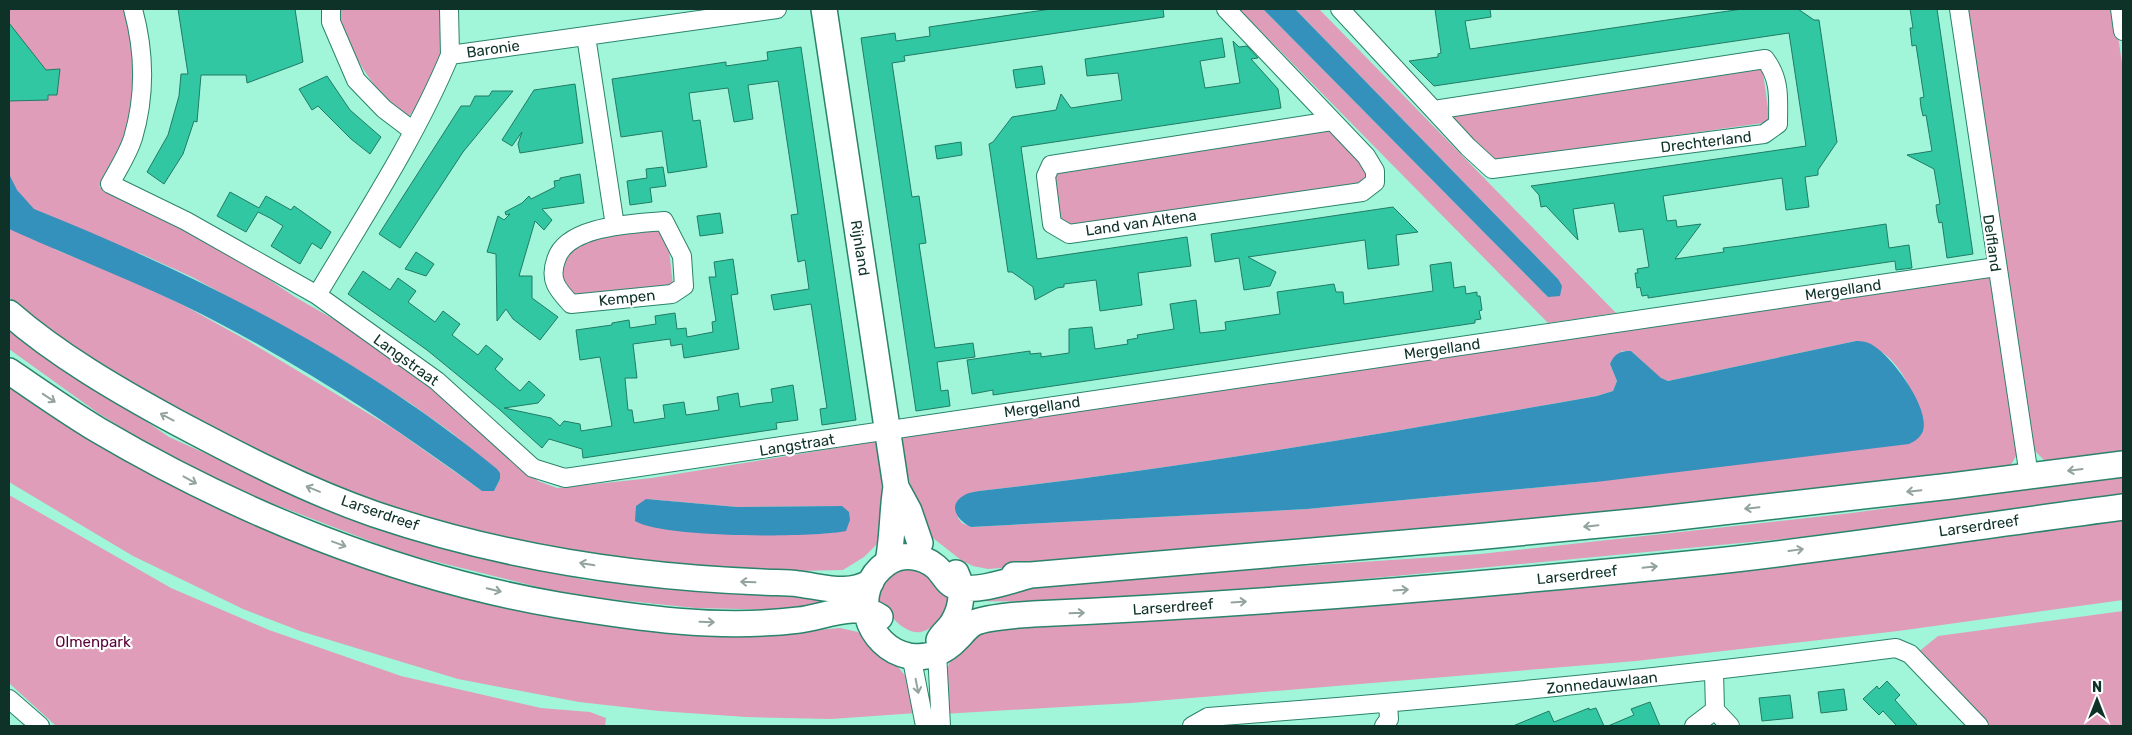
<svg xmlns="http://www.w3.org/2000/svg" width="2132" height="735" viewBox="0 0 2132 735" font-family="Rubik,sans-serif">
<rect width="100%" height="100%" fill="#a1f6da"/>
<path fill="#df9db9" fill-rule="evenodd" d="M9,9H124L138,63L127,139L99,187L172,220L234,256L295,297L342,324L445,399L538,481L557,488L652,478L879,441L884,530L876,545L864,557L843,570L745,572L610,560L437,523L270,463L167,411L37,323L9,297ZM54,249L139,253L192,277L341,359L410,403L452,433L500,473V479L494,491H482L394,429L250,342L185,306L119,275ZM646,499L737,507L842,506L848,526Z
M339,9H443L446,41L436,79L405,122C377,91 345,51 339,9Z
M1239,9H1263L1548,297L1558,279L1295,9H1319L1616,313L1548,323Z
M1968,9H2114L2123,70V454L2058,464L2044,460L2034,450Z
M1762,66L1770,122L1493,161L1445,111Z
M1329,129L1385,186L1062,232L1053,174L1057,169Z
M666,224L673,285L575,296C552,279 564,262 576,242Z
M1991,274L2017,454L2011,465L2002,471L1304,545L988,569L973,566L961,560L924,531L897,438L1026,417ZM1856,341C1891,349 1903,372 1917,403L1596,482L1307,509L971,527L962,523L958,518L979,491C1186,468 1392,432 1597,396L1613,391L1617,381L1610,364L1622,351H1631L1661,379L1668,381Z
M9,327L169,437L332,510L449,550L585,580L702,591L857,598L858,604L781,610L695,608L570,595L401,553L245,493L143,441L98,413L9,349Z
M9,380L54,413L196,497L311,549L455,595L755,635L840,628L858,632L889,656L907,678L917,713L831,719L746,717L659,711L579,702L458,679L300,631L243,609L133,556L9,482Z
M2123,475V496L1793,538L1301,585L1094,602L969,601L970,593L1110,579L1480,554L1852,513Z
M9,495L171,588L269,630L401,676L541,708L590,712L606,718L605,726H56L9,683Z
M2123,518V600L1898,631L1636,661L1131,703L943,714C945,666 943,665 976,630Z
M913,568C929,573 935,588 949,596C945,616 927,644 903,627C893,621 888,609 878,603C881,583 893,570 913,568Z
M2123,611V726H1988L1917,653L1938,636Z"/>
<path fill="#3391bb" d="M1263,9H1295L1558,279L1562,286L1560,296L1548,297L1541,290Z
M9,174L17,190L34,209C198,275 360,356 497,469L500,473V479L494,491H482C388,422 288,356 183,305C126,278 67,255 9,229Z
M1856,341C1862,341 1869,342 1874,346C1893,358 1930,408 1923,431C1920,438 1915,441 1909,444L1596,482L1307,509L971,527C958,521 947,506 963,496C967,493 974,492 979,491C1186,468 1392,432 1597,396L1613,391L1617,381L1610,364C1615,353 1620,351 1631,351L1661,378L1668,381Z
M646,499L737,507L842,506L849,512L850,520L846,531C812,538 661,538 635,521L636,506Z"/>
<path fill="#31c7a2" stroke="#207c64" d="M178,9H295L303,62L247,83L246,75H201L197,122L194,121L183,154L164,184L147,172L168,135L179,96L181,74H188Z
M1051,9H1163L1164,17L904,56L905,61L892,63L912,197L919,196L926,243L919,244L935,348L973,343L975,357L937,362L941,391L948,390L950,406L916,411L861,38L895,33L896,41L930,36L929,27Z
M1435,9H1490L1491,17L1465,21L1470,49L1742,9H1798L1814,20H1819L1837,142L1818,170V175L1805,177L1809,207L1786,210L1782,178L1663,196L1667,221L1676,220L1677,227L1701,224L1675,259L1724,252L1723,248L1740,246L1886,224L1889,248L1909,245L1912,268L1896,270L1895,261L1648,298V295L1642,296L1640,287L1637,288L1635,273H1638L1637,269L1649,267L1643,229L1619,232L1614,203L1573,209L1578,240L1546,206L1541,207L1539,195L1531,186L1806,146L1789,33L1434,86L1409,61L1438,57V54L1441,53Z
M1910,9H1937L1973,254L1947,258L1942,222L1939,223L1937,214L1936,205L1940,204L1934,169L1907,155L1932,151L1926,115L1923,116L1921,107L1920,98L1924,97L1916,45L1912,46L1910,28H1913Z
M9,23L46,70L60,69L57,95H48V100L9,101Z
M1222,38L1225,57L1200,61L1205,88L1240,83L1233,41L1239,47L1247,46L1258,58L1251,59L1278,89L1281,108L1021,147L1037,259L1187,237L1191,266L1138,273L1142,305L1100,311L1096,280L1064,284V287L1057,288L1035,300L1033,287L1012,272H1008L989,144L993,142L1012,117L1056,110L1061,94L1071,108L1122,100L1118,73L1087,76L1085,59Z
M801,47L856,420L822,425L820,409L827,408L811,304L774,310L771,295L809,289L805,260L798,262L791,215L798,214L778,81L748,85L753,119L734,122L728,88L689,93L693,121L700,120L707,167L668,173L662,131L621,137L612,79L726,62V66L768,60L767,52Z
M1042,66L1045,84L1016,88L1013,70Z
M327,76L350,110L381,137L370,154L351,139L318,106L312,110L299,89Z
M575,84L583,143L520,153L518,144L522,132L512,146L502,140L534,90Z
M492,91H513L463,152L400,248L379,234L461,106H470L475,96H489Z
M961,142L962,155L937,159L935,146Z
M663,167L666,186L650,188L652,202L630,205L627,181L647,178L646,169Z
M580,174L584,203L542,209L552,220L544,230L535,221L519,276H532V298L558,317L540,340L513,319L506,309L497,321L496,254L487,252L498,216L504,220L510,214L506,215L505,212L522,203L529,196L531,199L555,187L554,181L560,180V178Z
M230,192L259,208L266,196L291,210L294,206L331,232L321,249L312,243L300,264L271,246L283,226L270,218L258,212L246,232L217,216Z
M1393,207L1418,232L1396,235L1399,265L1368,269L1365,240L1248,257L1276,272L1270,286L1244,290L1239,258L1215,262L1211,234Z
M720,213L723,233L700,236L697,216Z
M416,252L434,264L426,276L405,269Z
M733,259L738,294L731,295L739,349L684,358L682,344L671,346L670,339L633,344L637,378H625L628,410H632L634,423L665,418L663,405L684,402L686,415L719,410L717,397L728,395L738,393L740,407L756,404L773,402L771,389L793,385L798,420L776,423L777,429L583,458L582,449L549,439L542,448L499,409L427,350L348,294L363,271L390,290L398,278L416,291L408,302L435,322L443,311L460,324L452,335L478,355L486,345L503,359L495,369L507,380L520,391L529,381L545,395L538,403L504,408L551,418L560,426L564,421L580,424L581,431L612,426L600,357L580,360L576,330L612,325V323L629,320L630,328L656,324L655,316L675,313L677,329L686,328L687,337L713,332L712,322L716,321L709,277H716L714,262Z
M1451,262L1454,288L1465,286L1466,294L1477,292V296H1480L1482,310L1479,311L1481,319L1475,320V323L993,395V390L972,394L967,360L1030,351V354L1041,353V357L1069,353V329L1092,327L1095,349L1128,344L1127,340L1138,338L1137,335L1174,329L1170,304L1196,300L1200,333L1226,330L1225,322L1280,314L1277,292L1334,284L1336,292H1343L1344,304L1433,291L1430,265Z
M1887,681L1900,695L1895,700L1918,726H1897L1883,711L1879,715L1863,699L1877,686L1879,689Z
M1844,689L1847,710L1821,713L1818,692Z
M1790,695L1793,718L1762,721L1759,698Z
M1650,702L1660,726H1608L1634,715L1631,709Z
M1589,708V710L1596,708L1604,726H1513L1549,711L1554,722Z"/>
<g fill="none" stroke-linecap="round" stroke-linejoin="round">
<defs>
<path id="street" d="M133,9C145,53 146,94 133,138C128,154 118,169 110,184L186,221L317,295L437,381L533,468L565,478L1996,267
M331,9V22L356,80L384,109L413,131
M449,9L450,55
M1226,9L1366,156L1375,171V182L1362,192L1069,234L1052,224L1046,176L1051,165L1332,121
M1340,9L1468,147L1492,169L1764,134L1778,124C1778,99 1781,80 1765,59L1434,110
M1959,9L2029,476
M2120,9L2123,31
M586,36L615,226
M664,221L682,256L684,286L672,294L571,304C557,289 549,280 556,260C566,225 634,224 664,221Z
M317,295C363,218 416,137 450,55L777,9
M937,653L941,726
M909,655L913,665L925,726
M9,699L40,726
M1715,710L1730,726
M1192,726L1208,717C1438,700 1667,678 1896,648L1910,654L1979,726
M1384,726L1389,719L1388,704
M1694,726L1715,710L1714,672"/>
<path id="secondary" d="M824,9L896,487C892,512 893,537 888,562
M9,313C57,355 119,391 176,422C240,456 305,490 374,514C498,556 631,577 762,582C774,583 786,582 799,584C824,587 848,596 871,582
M9,371C38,391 68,412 98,430C239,513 396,577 558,605C637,618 718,630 799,620C824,617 857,601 880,617
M896,487L909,511L920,543
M1014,575H1031L1475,537L1652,520L1951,486L2123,464
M1031,575C1012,580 976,593 957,587C946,584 944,574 936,567C922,555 902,553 887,563C848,590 867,648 909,656C928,659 945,652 957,639C963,633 967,627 974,623C986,617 1019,615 1033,614C1259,604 1484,585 1708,562C1847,547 1985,525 2123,507
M939,640C942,634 948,630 952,624C962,608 964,590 956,573"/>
</defs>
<use href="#street" stroke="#2a836b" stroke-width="20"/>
<use href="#secondary" stroke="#2a836b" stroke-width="28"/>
<use href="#street" stroke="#fff" stroke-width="18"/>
<use href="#secondary" stroke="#fff" stroke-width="25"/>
</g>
<defs><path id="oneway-shaft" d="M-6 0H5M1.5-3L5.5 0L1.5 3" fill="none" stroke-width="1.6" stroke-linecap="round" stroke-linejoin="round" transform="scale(1.25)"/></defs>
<g stroke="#93a39e">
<use href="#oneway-shaft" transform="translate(49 398) rotate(33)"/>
<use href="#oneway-shaft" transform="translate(167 417) rotate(-152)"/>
<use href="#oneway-shaft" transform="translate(2075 470) rotate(173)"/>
<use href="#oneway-shaft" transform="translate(190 480) rotate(29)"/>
<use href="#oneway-shaft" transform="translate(313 489) rotate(-158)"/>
<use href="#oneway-shaft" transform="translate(1914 491) rotate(174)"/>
<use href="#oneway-shaft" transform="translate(1752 508) rotate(174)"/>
<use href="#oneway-shaft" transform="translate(1591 526) rotate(174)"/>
<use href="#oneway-shaft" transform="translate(339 544) rotate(20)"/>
<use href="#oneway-shaft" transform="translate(1796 550) rotate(-8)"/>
<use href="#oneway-shaft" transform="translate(587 564) rotate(-170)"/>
<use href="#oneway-shaft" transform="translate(1650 567) rotate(-6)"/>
<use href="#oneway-shaft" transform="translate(748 582) rotate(-178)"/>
<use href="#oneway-shaft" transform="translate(494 590) rotate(13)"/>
<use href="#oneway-shaft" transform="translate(1401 590) rotate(-4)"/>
<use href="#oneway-shaft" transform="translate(1239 602) rotate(-4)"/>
<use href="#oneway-shaft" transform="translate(1077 613) rotate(-2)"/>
<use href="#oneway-shaft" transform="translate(707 622) rotate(2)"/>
<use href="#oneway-shaft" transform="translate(917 686) rotate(79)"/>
</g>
<g text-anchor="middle" stroke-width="4.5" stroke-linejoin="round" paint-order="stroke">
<g font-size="15" fill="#0e3228" stroke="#fff">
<text transform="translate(493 49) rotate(-8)" y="5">Baronie</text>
<text transform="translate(1706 142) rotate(-7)" y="5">Drechterland</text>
<text transform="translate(1141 223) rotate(-8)" y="5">Land van Altena</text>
<text transform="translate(1992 243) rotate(82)" y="5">Delfland</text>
<text transform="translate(860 248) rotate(81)" y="5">Rijnland</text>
<text transform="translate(1843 290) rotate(-8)" y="5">Mergelland</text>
<text transform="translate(627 298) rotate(-6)" y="5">Kempen</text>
<text transform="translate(1442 349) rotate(-8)" y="5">Mergelland</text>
<text transform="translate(406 360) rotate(36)" y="5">Langstraat</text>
<text transform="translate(1042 407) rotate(-8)" y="5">Mergelland</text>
<text transform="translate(797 445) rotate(-9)" y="5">Langstraat</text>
<text transform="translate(380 513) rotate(19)" y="5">Larserdreef</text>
<text transform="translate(1979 526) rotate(-8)" y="5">Larserdreef</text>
<text transform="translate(1577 575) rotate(-6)" y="5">Larserdreef</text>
<text transform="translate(1173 607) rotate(-4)" y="5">Larserdreef</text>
<text transform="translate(1602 683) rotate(-6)" y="5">Zonnedauwlaan</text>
</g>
<g font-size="15" fill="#5b0037" stroke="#fff">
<text x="93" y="647">Olmenpark</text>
</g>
</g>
<rect width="2132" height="735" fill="none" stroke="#0e3228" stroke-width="20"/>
<g transform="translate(2097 700)" stroke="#ffffff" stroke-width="4" paint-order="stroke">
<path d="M0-4L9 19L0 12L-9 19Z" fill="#0e3228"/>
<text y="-8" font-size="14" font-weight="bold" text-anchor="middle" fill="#0e3228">N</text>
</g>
</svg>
